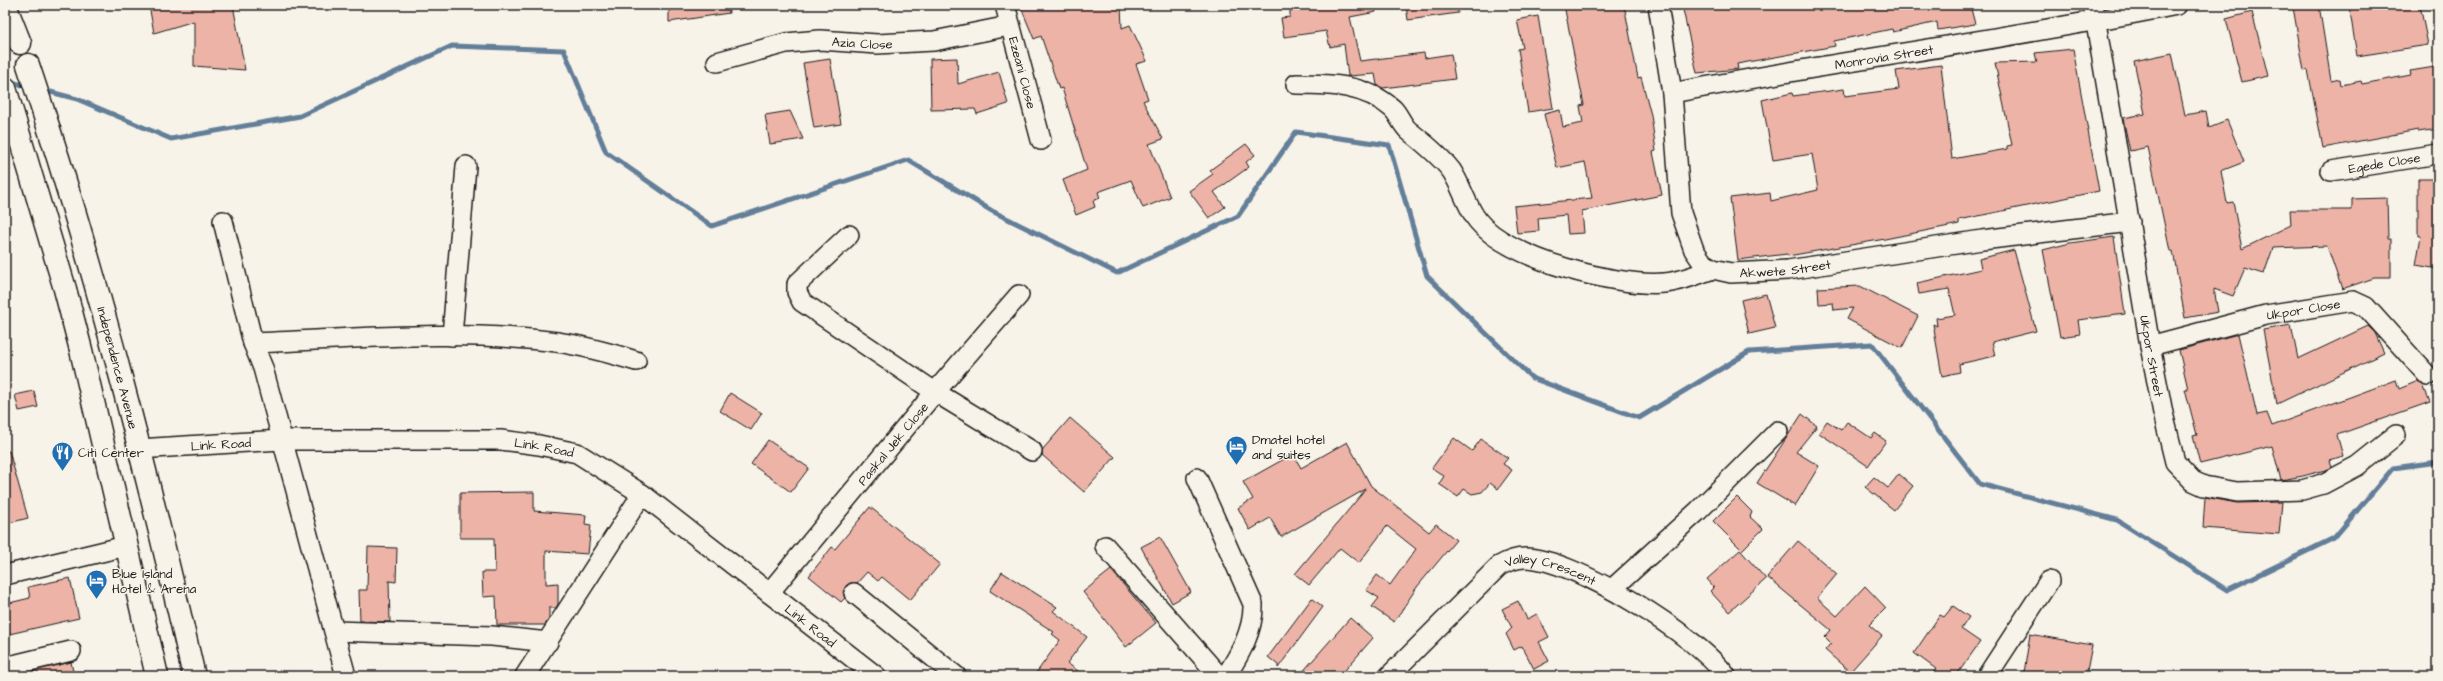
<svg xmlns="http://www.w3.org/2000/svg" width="2443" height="681" viewBox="0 0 2443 681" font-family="'Architects Daughter',sans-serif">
<rect width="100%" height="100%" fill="#f7f3e8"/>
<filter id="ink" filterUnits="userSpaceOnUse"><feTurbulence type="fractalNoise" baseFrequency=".025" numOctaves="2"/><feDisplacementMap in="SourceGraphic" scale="8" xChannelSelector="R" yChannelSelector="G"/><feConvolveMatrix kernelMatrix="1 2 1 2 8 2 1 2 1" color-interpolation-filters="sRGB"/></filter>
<g filter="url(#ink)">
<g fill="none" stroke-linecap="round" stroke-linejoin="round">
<path stroke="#637e99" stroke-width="5" d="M8,81L29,87
M43,90L77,99L171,139L300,116L452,46L564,50L606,152L712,226L908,160L992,211L1117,273L1238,216L1296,132L1389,145L1427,276L1532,378L1639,418L1749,352L1872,344L1980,484L2117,520L2227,590L2334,538L2393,468L2438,462"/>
</g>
<path fill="#edb3a7" stroke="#1c1c1c" d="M149,5H233L245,70L194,66V21L154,33Z
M669,5H728L729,13L669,22Z
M1020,5H1121L1122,28L1130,25L1147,61L1136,64L1148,99L1143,101L1163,139L1149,144L1170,197L1143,208L1131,180L1098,192L1100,198L1093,201L1095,207L1076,215L1063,180L1087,170L1062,88L1059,89L1041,36L1034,39Z
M1320,5H1375L1376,12L1350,17L1360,61L1424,53L1425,58L1451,54L1455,79L1383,88L1377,85L1375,74L1348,76L1344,44L1330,47L1326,31L1284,37L1281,18L1290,17V10Z
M1406,5H1458V13L1408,20Z
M1564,5H1624L1638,78L1641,77L1651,115L1656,151L1653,152L1662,195L1582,211L1584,233L1568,234L1566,215L1538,218L1539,231L1517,233L1514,206L1592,198L1585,162L1557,168L1544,114L1560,110L1563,127L1583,123L1580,106L1584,105Z
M1682,5H1970L1975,24L1938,30L1937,22L1893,32L1892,29L1834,41L1835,46L1737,64L1738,69L1697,73Z
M2308,5H2319L2331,81L2340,79L2341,85L2361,81L2362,84L2411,75L2410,71L2435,67L2438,92V129L2418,132V130L2323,148L2308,70L2304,71L2293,7Z
M2349,5H2420L2428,45L2357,56Z
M2252,12L2268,76L2242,82L2226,19Z
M1538,16L1553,108L1528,112L1518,49L1523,48L1517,20Z
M2073,49L2099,191L1959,220V224L1885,239L1788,256L1787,254L1738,260L1730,198L1770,193L1771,201L1818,190L1812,154L1773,160L1762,100L1792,93L1793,96L1844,89L1845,96L1899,89L1896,71L1941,65L1952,159L2007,149V146L2012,145L1995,63L2037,62L2035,53Z
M2172,53L2185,115L2206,111L2209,127L2227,120L2244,162L2221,171L2227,203L2233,202L2242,249L2291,225L2290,210H2352V199L2387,198L2388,239H2391V278H2374L2342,289L2327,246L2273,248L2264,274L2245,268L2233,296L2214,289L2218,312L2185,318L2173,251H2170L2148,147L2130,151L2123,118L2145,114L2134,61Z
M957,58L958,84L999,72L1008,104L977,114L975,109L931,110L930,59Z
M830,59L841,124L814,128L803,63Z
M790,111L803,139L770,144L765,115Z
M1246,144L1255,155L1246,162L1249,167L1214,192L1225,207L1209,218L1189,191L1213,174L1210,170Z
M2418,179H2438V269L2416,265L2421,236H2418Z
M2114,237L2125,314L2078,320L2080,334L2060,337L2043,250L2070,243Z
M2014,250L2036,331L1992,342L1995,356L1959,364L1960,372L1942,376L1933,324L1937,326L1936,318L1955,315L1949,289L1919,294L1917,283L1981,269L1979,259Z
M1860,286L1918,316L1902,348L1847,319L1853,308L1834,310L1833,303L1819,304L1818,288Z
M1766,294L1775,328L1749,334L1741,300Z
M2291,325L2298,359L2368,326L2375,333L2384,353L2277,404L2263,330Z
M2238,334L2257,415L2267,413L2272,426L2396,380L2399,389L2418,381L2423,385L2430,402L2337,435L2343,456L2330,460L2332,467L2329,469L2303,476L2281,480L2272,446L2200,464L2193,436L2197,435L2185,389H2188L2179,350Z
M34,391L38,407L19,411L15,395Z
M730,393L762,413L751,430L720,411Z
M1802,414L1817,426L1796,452L1819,466L1795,506L1757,483Z
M1070,418L1115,457L1084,492L1042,455L1043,449Z
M1827,421L1841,430L1847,422L1871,438L1875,433L1886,441L1868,466L1819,433Z
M1454,438L1472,451L1481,439L1508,458L1503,464L1512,470L1498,489L1490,483L1482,492L1472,494L1464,489L1458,497L1439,484L1444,476L1432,468Z
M768,440L809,468L791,492L751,464Z
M1347,442L1371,486L1429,532L1436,524L1456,540L1417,587L1394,622L1372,607L1379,598L1366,590L1377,575L1390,585L1416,549L1387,526L1359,563L1340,548L1309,585L1295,574L1366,489L1281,537L1270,518L1250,530L1238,508L1253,499L1243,482L1293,454L1301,468Z
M9,451L28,518L5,524V452Z
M1899,474L1913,486L1894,510L1865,487L1874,477L1888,488Z
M534,492V511L586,515L585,524L591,525L588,554L546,551V584L558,583V604L556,608H549V619L545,625H497L496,596L483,597L482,572H495L494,538H460V493Z
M1737,497L1752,512L1750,517L1763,529L1742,550L1713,521Z
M2205,497L2237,503L2282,502L2279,534L2203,528Z
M870,507L940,564L910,600L882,577L878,581L867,572L857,583H850L846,586L843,592L845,598L841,602L809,576L832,547L835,549Z
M1160,537L1191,592L1172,603L1141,547Z
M1798,541L1837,574L1817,598L1837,616L1865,586L1886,608L1869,625L1882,636L1850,672L1825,650L1831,643L1825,637L1831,630L1767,577Z
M368,547L397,548L396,582L389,581L390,622L360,621L359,590H367Z
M1740,550L1766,579L1729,612L1710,591L1714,587L1707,579Z
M1111,570L1156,623L1126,647L1083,592Z
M1002,572L1057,607L1053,611L1087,637L1067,663L1085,676H1034L1060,640L1052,634L1054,632L990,591Z
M70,578L79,618L5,635V604L30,598L28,587Z
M1312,598L1323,607L1278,668V665L1268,657Z
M1518,601L1527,619L1537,614L1549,637L1539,642L1549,661L1534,669L1522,646L1514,650L1506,634L1512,628L1502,609Z
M1953,606L1969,617L1961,629L1980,642L1956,676H1931L1936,669L1914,653L1940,615L1944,617Z
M1350,618L1373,638L1340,676H1299Z
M2030,634L2092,645L2086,676H2041L2024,673Z
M71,662L74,676H30L29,672Z"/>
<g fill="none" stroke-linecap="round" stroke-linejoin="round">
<defs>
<g id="minor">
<path id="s1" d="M1005,5L1041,140"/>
<path id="s2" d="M1658,5L1672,93L1681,213L1694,250L1703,263L1713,269L1731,273L1788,270L1982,240L2130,222"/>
<path id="s3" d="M2093,5L2150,346L2163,413L2175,462L2193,481L2204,486L2237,492L2302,490L2323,484L2357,466L2396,435"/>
<path id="s4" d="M717,62L786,43L820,40L877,44L934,41L1009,26"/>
<path d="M1296,84C1331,84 1365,84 1393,109C1399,115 1402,125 1409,131C1424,143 1439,155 1451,170C1462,186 1466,206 1478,221C1508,259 1617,287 1664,283C1680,282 1698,274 1713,269"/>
<path id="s5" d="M1672,93C1840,61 2009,39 2177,5"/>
<path id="s6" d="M2331,171L2438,154"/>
<path d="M223,221L253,343L263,368L346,676"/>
<path d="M849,235L797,284V292L802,302L935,392L1032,451"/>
<path d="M452,336L466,166"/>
<path d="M253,343C354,339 456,329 557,342C584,346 610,353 636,361"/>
<path id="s7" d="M2150,346L2266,315L2353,301L2366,307L2428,376"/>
<path id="s8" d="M138,449L281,440H501L539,445L577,453L642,494L876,676"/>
<path d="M1197,478L1253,604C1254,630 1240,654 1226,676"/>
<path d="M1105,546L1219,676"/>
<path d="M5,575L126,546"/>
<path d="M1612,589L1698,511L1778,431"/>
<path id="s9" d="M769,593L935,392L1019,295"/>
<path d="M854,593L956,676"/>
<path d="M335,631L492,636L548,642"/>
<path d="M5,667L71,651"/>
<path d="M525,676L642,494"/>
<path id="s10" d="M1389,676L1499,566C1508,561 1515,558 1525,558C1574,558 1698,636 1726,676"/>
<path d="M1987,676L2049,581"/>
</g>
<g id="primary">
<path d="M5,5L20,43"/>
<path id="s11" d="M28,65C95,264 147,471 194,676"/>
<path d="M5,88L65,289L81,350L157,676"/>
</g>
</defs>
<use href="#minor" stroke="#1c1c1c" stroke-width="22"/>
<use href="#primary" stroke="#1c1c1c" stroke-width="25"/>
<use href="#minor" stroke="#f7f3e8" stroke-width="19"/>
<use href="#primary" stroke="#f7f3e8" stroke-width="22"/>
</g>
</g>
<defs>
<symbol id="hotel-pin" viewBox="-11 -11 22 30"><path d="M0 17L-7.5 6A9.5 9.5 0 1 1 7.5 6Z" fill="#1f6fb2" stroke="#f7f3e8"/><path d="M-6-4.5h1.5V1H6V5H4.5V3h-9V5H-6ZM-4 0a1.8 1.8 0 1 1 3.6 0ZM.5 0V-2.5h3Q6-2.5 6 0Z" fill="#fff"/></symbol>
<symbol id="restaurant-pin" viewBox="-11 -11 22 30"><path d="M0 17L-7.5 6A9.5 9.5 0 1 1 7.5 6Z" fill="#1f6fb2" stroke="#f7f3e8"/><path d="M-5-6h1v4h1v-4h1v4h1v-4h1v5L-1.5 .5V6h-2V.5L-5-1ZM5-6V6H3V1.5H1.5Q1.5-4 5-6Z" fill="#fff"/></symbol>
</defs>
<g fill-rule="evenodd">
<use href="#hotel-pin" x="1224" y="434" width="25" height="34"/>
<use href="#restaurant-pin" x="50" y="440" width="25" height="34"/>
<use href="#hotel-pin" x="84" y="568" width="25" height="34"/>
</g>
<g text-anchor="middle" stroke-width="3" stroke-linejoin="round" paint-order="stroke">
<g font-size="13" fill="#1c1c1c" stroke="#f7f3e8">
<text dy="5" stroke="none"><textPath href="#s4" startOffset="148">Azia Close</textPath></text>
<text dy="5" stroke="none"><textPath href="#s5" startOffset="215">Monrovia Street</textPath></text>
<text dy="5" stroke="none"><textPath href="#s1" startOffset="70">Ezeani Close</textPath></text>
<text dy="5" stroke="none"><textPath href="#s6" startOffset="54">Egede Close</textPath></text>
<text dy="5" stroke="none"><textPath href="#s2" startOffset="349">Akwete Street</textPath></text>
<text dy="5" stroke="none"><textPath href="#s7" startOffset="158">Ukpor Close</textPath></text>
<text dy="5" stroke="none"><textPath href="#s3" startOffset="356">Ukpor Street</textPath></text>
<text dy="5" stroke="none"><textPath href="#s11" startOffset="316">Independence Avenue</textPath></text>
<text dy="5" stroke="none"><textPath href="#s9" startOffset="194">Paskal Jek Close</textPath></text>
<text dy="5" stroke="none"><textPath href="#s8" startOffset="83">Link Road</textPath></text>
<text dy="5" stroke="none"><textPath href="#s8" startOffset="407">Link Road</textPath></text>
<text dy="5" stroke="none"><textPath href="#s10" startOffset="210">Valley Crescent</textPath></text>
<text dy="5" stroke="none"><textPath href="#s8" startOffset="731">Link Road</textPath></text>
</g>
<g font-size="13" fill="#1c1c1c" stroke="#f7f3e8" text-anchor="start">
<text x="1252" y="444">Dmatel hotel<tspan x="1252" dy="15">and suites</tspan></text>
<text x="78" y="457">Citi Center</text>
<text x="112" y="578">Blue Island<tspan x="112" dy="15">Hotel &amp; Arena</tspan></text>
</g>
</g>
<rect width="2443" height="681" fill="none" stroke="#f7f3e8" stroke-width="20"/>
<rect x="10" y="10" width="2423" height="661" fill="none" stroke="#1c1c1c" stroke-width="1.5" filter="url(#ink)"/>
</svg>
